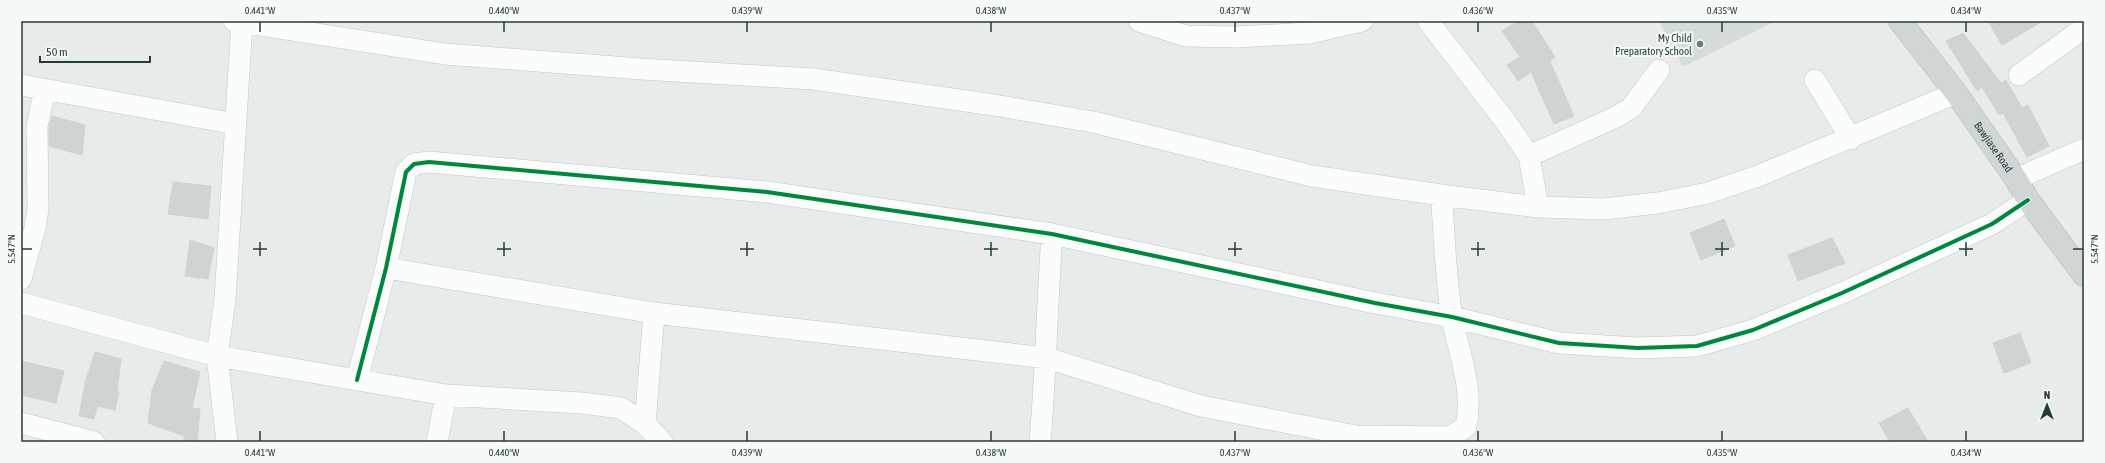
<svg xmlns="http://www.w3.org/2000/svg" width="2105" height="463" viewBox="0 0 2105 463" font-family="'Asap Condensed',sans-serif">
<rect width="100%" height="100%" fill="#e7ebe9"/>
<path fill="#d5dcda" d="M1659,21H1775L1683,67Z"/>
<path fill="#cfd4d2" stroke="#cfd4d2" d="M1518,21H1532L1555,57L1550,61L1574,116L1554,124L1531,72L1518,81L1507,65L1520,57L1502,31Z
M1988,21H2043L2002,45Z
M1963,33L2001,83L2006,80L2022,108L2028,105L2049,146L2027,157L2003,113L1999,115L1982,87L1977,91L1946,41Z
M52,116L85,125L82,155L49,146V127Z
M173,182L211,186L208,219L168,214Z
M1724,219L1735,246L1701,260L1690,233Z
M1832,238L1845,263L1798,281L1788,255Z
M190,240L214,248L208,279L185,276Z
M2020,333L2031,363L2004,373L1993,343Z
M95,352L121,359L117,391L119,392L115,410L97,406L94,419L79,416L85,383Z
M21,361L64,371L56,403L21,395Z
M164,361L200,372L192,408L200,409L197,442H184V436L148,423L152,390Z
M1908,408L1928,442H1890L1879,423Z"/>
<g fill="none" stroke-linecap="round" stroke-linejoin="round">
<defs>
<path id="minor" d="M234,21L445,54L641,69L813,79L994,105L1093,122L1312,176L1441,195L1538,207L1603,209L1658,203L1708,193L1758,176L1956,93
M1139,21L1186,36L1237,37L1309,33L1362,21
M1428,21L1506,122L1529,156L1538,207
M2019,75L2084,28
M1815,80L1851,139
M21,85L236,124
M1529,156L1616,117L1631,108L1659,70
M2016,179L2084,149
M386,268L654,313L1047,358L1201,406L1356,436L1449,437L1466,427C1474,388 1459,355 1452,317C1445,277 1445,235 1441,195
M21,279L35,228L38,209L37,126L45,90
M21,303L217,356L446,395L582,403L621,408L645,424L662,442
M357,380L386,268L406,172L414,164L429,162L767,192L1052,234L1375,303L1452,317L1559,343L1638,348L1697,346L1753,330L1842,293L1992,224L2028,200
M21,423L94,442
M645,424L654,313
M227,442L217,356L225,300L242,21
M437,442L446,395
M1040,442C1046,372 1047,303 1052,234"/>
<g id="major">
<path id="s1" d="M1900,21L1956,93L2016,179L2028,200L2084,275"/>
</g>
</defs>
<use href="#minor" stroke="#c4c8c7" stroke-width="22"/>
<use href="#major" stroke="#c2cac8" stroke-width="24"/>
<use href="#minor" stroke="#fbfcfc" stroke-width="21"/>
<use href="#major" stroke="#d0d6d5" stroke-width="22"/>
<defs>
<path id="cycleway" d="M357,380L386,268L406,172L414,164L429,162L767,192L1052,234L1375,303L1452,317L1559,343L1638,348L1697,346L1753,330L1842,293L1992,224L2028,200"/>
</defs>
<use href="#cycleway" stroke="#f5f9f8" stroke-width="6"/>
<use href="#cycleway" stroke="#00873e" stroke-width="4"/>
</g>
<path fill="none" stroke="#253d3a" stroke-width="1.5" d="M260,22V32M504,22V32M747,22V32M991,22V32M1235,22V32M1478,22V32M1722,22V32M1966,22V32M260,242V256M504,242V256M747,242V256M991,242V256M1235,242V256M1478,242V256M1722,242V256M1966,242V256M22,249H32M253,249H267M497,249H511M740,249H754M984,249H998M1228,249H1242M1471,249H1485M1715,249H1729M1959,249H1973M2073,249H2083M260,431V441M504,431V441M747,431V441M991,431V441M1235,431V441M1478,431V441M1722,431V441M1966,431V441"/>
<circle fill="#697a77" stroke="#f5f9f8" stroke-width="1.5" cx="1700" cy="44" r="4"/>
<g text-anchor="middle" stroke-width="4" stroke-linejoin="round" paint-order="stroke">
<g font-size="11" fill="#253d3a" stroke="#f5f9f8" text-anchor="end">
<text x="1692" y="42">My Child<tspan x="1692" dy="13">Preparatory School</tspan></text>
</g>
<g font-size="11" fill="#253d3a" stroke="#f5f9f8">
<text dy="4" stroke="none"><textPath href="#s1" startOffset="157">Bawjiase Road</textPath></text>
</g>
</g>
<rect width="2105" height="463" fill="none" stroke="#f5f9f8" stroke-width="44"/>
<g transform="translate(2047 405)" stroke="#f5f9f8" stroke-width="3" paint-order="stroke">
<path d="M0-3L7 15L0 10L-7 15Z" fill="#253d3a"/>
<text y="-6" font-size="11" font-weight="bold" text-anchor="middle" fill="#253d3a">N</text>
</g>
<path d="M40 56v6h110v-6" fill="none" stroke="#253d3a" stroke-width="2"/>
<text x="46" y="56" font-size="12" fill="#253d3a" stroke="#f5f9f8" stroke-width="3" paint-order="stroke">50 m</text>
<rect x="22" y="22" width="2061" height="419" fill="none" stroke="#253d3a" stroke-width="1.5"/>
<g font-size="10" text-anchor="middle" fill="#253d3a">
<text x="260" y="14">0.441°W</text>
<text x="504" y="14">0.440°W</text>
<text x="747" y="14">0.439°W</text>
<text x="991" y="14">0.438°W</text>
<text x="1235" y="14">0.437°W</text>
<text x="1478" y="14">0.436°W</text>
<text x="1722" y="14">0.435°W</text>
<text x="1966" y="14">0.434°W</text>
<text transform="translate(11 249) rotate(-90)" y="4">5.547°N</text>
<text transform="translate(2094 249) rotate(-90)" y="4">5.547°N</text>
<text x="260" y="456">0.441°W</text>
<text x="504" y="456">0.440°W</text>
<text x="747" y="456">0.439°W</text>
<text x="991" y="456">0.438°W</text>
<text x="1235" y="456">0.437°W</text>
<text x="1478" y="456">0.436°W</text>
<text x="1722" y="456">0.435°W</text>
<text x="1966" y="456">0.434°W</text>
</g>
</svg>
